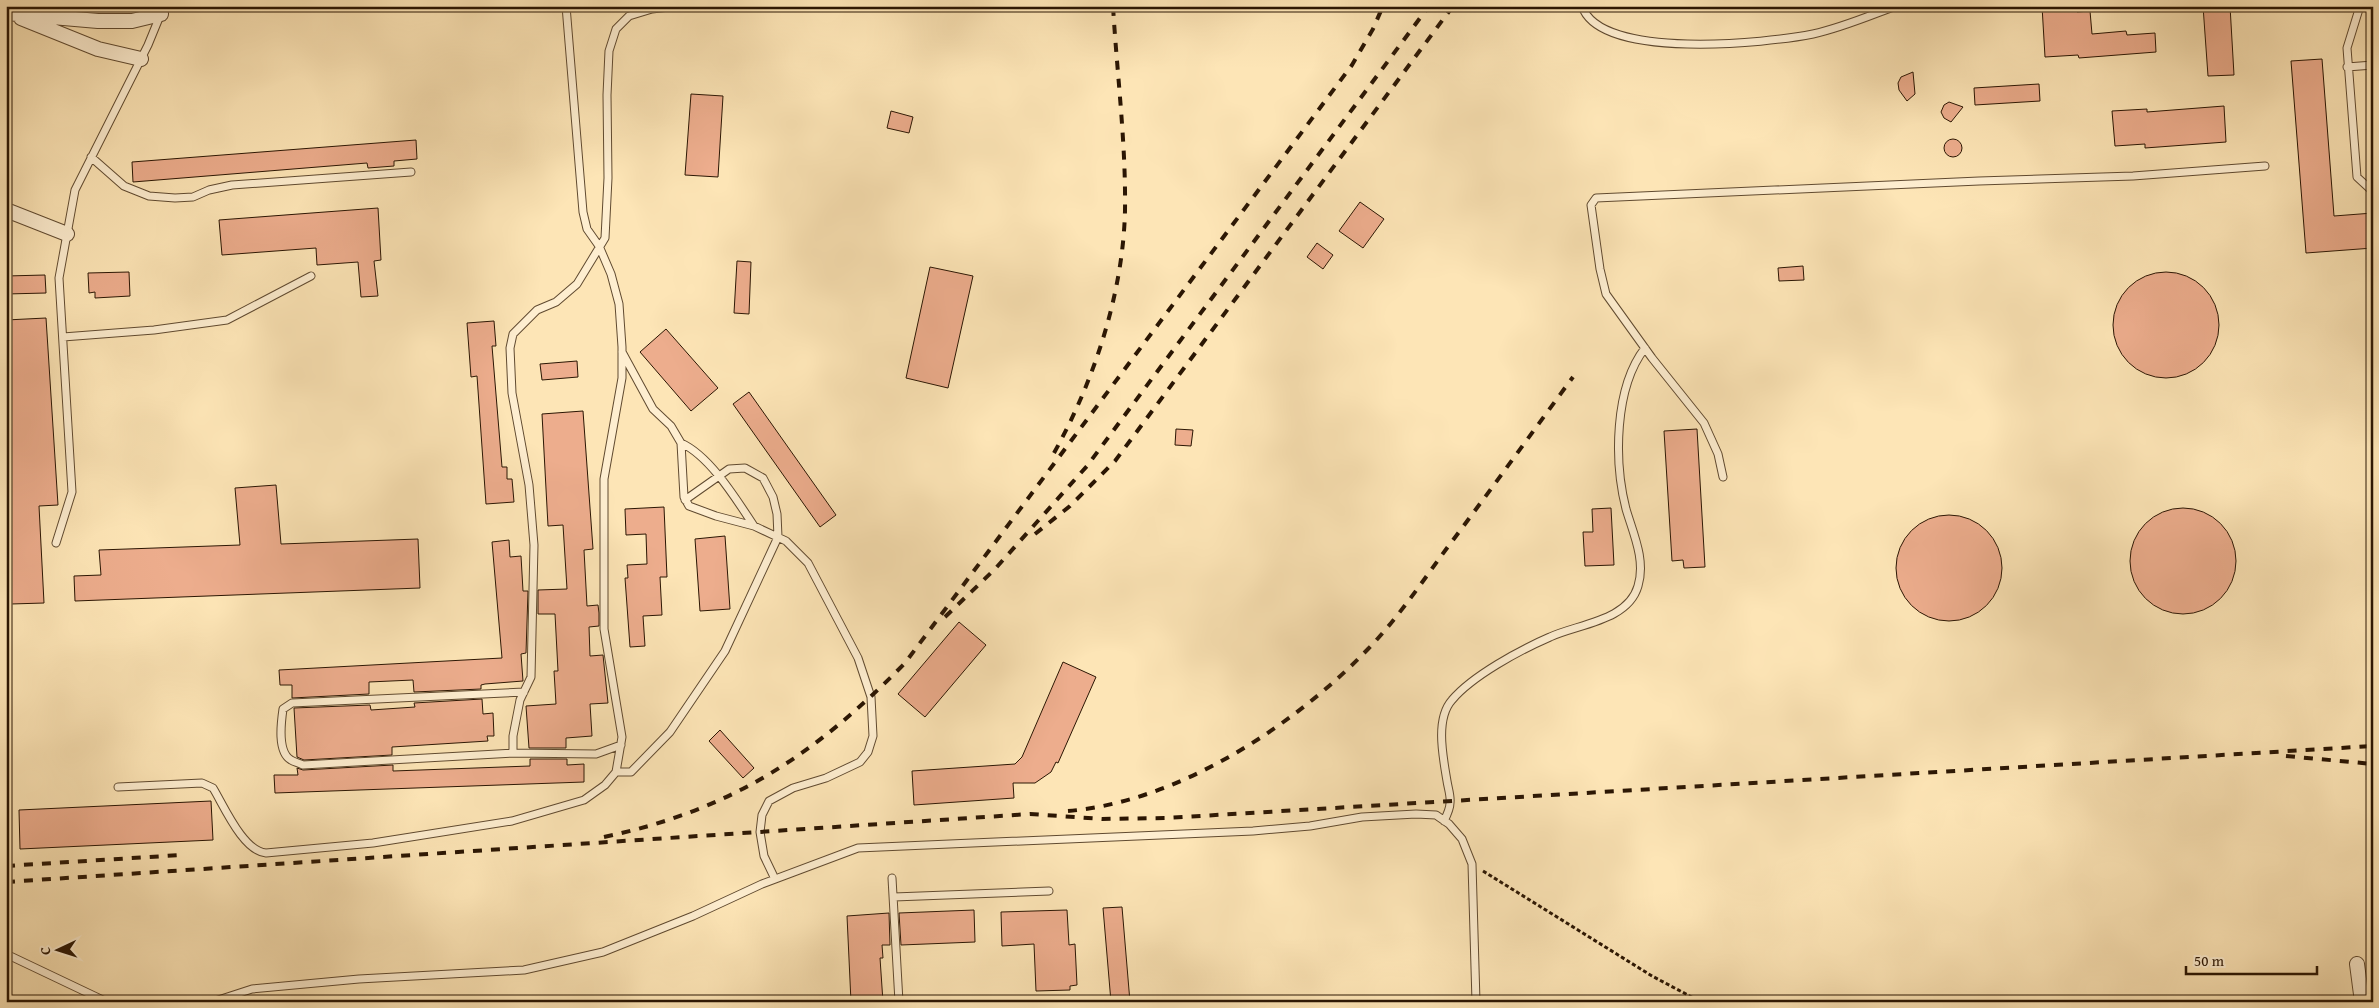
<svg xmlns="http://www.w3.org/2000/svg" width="2379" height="1008" viewBox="0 0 2379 1008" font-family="'Gentium Book Plus',serif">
<rect width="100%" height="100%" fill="#fde5b6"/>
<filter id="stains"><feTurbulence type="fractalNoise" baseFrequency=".004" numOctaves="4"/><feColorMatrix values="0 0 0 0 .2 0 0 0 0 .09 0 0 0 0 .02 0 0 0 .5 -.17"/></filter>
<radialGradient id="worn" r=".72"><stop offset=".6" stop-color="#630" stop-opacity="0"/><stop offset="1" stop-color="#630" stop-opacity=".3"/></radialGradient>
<path fill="#edad8d" stroke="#2b1603" d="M2042,6H2076L2077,12L2090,11L2092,34L2126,31L2127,35L2155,33L2156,52L2079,58L2078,55L2045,57Z
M2203,6H2230L2234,75L2208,76Z
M2322,59L2334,216L2373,213V248L2306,253L2291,61Z
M1913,72L1915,94L1907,101L1899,90L1898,83L1901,77Z
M2039,84L2040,101L1975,105L1974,88Z
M691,94L723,96L718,177L685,175Z
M1949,102L1963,107L1951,122L1944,118L1941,112L1944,105Z
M2224,106L2226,142L2145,148V144L2115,146L2112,111L2147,109V112Z
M891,111L913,117L909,133L887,128Z
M1944 148a9 9 0 1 1 18 0a9 9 0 1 1-18 0Z
M416,140L417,159L394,161V166L368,168L367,163L133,182L132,162Z
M1360,202L1384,219L1363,248L1339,231Z
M378,208L381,260L374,261L378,296L361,297L358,262L317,265L316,248L222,255L219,220Z
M1317,243L1333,255L1323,269L1307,257Z
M737,261L751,262L749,314L734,313Z
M1803,266L1804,280L1779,281L1778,268Z
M930,267L973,276L948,388L906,378Z
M129,272L130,296L95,298V292L89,293L88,273Z
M2113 325a53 53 0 1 1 106 0a53 53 0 1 1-106 0Z
M45,275L46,293L6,294V276Z
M46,318L58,505L39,506L44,603L11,604L6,512V320Z
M494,321L496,346H492L502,467H507V479H512L514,502L486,504L477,376L471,377L467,323Z
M666,329L718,388L691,411L640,352Z
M577,361L578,377L542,380L540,364Z
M749,392L836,515L820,527L733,404Z
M583,411L593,549L584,550L587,606L598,605L599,613V626L589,627L590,656L603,655L608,703L590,704L592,736L566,738V748H529L526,706L556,704L554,671H558L555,614H538V590L567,589L563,525L548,526L542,414Z
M1176,429L1193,430L1191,446L1175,445Z
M1697,429L1705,567L1684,568L1683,560L1672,561L1664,431Z
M276,485L281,544L418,539L420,588L75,601L74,576L101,575L99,550L240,545L235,488Z
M664,507L667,577H660L662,615L643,616L645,646L630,647L625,578H628L627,565L647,564L646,534L626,535L625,509Z
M1611,508L1614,565L1585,566L1583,532H1593L1592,509Z
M2130 561a53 53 0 1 1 106 0a53 53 0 1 1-106 0Z
M1896 568a53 53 0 1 1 106 0a53 53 0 1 1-106 0Z
M725,536L730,609L700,611L695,539Z
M509,540L510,557L521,556L523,591H528L526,653L521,654L523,681L485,684L481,685V689L414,692L413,680L369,682V694L292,698V685H280L279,670L502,658L492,542Z
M959,622L986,645L925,717L898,694Z
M1063,662L1096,677L1058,763L1056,762L1051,772L1035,783H1013L1014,798L914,805L912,771L1015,764L1022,757Z
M482,699L483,714L493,713L494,736H487L488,741L392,747V755L304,760L297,757L294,708L370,705L371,710L415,707L414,703Z
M720,730L754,768L743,778L709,741Z
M530,759H567V765L584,764V782L275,793L274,775H298L297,768L303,770L393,765V771L530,766Z
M211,801L213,840L20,849L19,810Z
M1122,907L1130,1002H1111L1103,908Z
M974,910L975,942L901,945L899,913Z
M1067,910L1069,945L1075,944L1077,985L1070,986V990L1036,991L1034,944L1002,946L1001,912Z
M889,913L890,945H882L883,958H880L883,1002H851L847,916Z"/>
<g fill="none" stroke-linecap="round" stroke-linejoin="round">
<defs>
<path id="lane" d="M1582,6C1600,61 1768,43 1813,34C1841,28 1869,16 1896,6
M2360,6L2347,48L2357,177L2370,189H2373
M2347,67L2373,65
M91,157L124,186L149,196L175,198L193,197L209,190L232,185L411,172
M63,337L154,330L227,320L311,276
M622,352L653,409L671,426L681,443L684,497L689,506L716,516L754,526L786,541L808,563L858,658L871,697L873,736L868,752L860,762L826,778L793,788L769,801L762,815L760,832L764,856L775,879
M681,443C710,456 736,499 754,526
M1723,477L1718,454L1704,423L1652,358L1606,294L1600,269L1591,205L1596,198L1979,181L2133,176L2265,166
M56,543L72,492L59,278L75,190L148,45L164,6
M524,692L292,703L283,709C281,723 277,752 291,760C294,762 299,763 303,765L513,753L596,754L621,745
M513,753V736L520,700L531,677L534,545L529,485L512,393L510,348L513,334L537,310L556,302L577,284L605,238L608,178L607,95L609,51L616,29L629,16L652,9L669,7L746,6
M616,772H631L670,732L725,651L778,537L777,514L773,497L763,478L745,468L729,469L685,500
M118,787L202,783L213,788C224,806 243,851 266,853L373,843L512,821L584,800L605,785L616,772L622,737L604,629V479L622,378V347L619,304L611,274L599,246L587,229L583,212L566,6
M1444,821C1447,815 1450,809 1450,803C1451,796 1448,788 1447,781C1443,757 1435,719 1452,700C1472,676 1520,650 1550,637C1578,624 1628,621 1638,586C1646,560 1633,533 1626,509C1614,462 1614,388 1645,348
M892,878L899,1002
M894,897L1049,891
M6,954L107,1002
M212,1002L252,989L359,979L524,970L603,952L693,916L762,884L858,848L1253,831L1310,826L1362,817L1416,814L1436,815L1449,824L1462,839L1472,864L1476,1002"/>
<path id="street" d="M6,13L98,21H132L161,14
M21,18L98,49L141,59
M6,210L67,234
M2357,964L2362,1002"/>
</defs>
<use href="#lane" stroke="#604a30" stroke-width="9"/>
<use href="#street" stroke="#604a30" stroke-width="16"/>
<path stroke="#2b1603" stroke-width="3" stroke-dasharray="4 2.5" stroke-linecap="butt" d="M1483,871L1652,976L1701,1002"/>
<use href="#lane" stroke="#feeed0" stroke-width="7"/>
<use href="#street" stroke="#feeed0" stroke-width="14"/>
<path stroke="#2b1603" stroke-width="4" stroke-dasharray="9 9" stroke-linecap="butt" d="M1054,453C1094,381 1123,294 1125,211C1126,143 1117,74 1113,6
M1035,534L1070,506L1115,461L1453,6
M945,617L995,569L1087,466L1429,6
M2286,756L2373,764
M1068,811C1177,802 1293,727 1368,649C1398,618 1422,582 1447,548C1490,491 1531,434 1573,377
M604,837C732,810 815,755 905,663L1352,65L1373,29L1383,6
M6,866L181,855
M6,882L1030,814L1102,819L1166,818L2373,746"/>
</g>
<rect width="2379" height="1008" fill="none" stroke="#fde5b6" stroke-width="25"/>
<rect x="8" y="8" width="2364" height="993" fill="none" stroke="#2b1603" stroke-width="2.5"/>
<rect x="12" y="12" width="2354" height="983" fill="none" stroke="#2b1603"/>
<g transform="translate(58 950) rotate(266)" stroke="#feeed0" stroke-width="4" paint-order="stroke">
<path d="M0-4L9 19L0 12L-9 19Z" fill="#2b1603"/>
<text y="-8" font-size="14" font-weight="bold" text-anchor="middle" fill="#2b1603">С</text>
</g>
<path d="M2186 966v8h131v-8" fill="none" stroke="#2b1603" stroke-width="2.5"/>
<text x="2194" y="966" font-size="15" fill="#2b1603" stroke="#feeed0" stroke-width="4" paint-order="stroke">50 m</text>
<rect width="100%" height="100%" filter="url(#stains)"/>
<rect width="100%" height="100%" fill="url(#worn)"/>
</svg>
